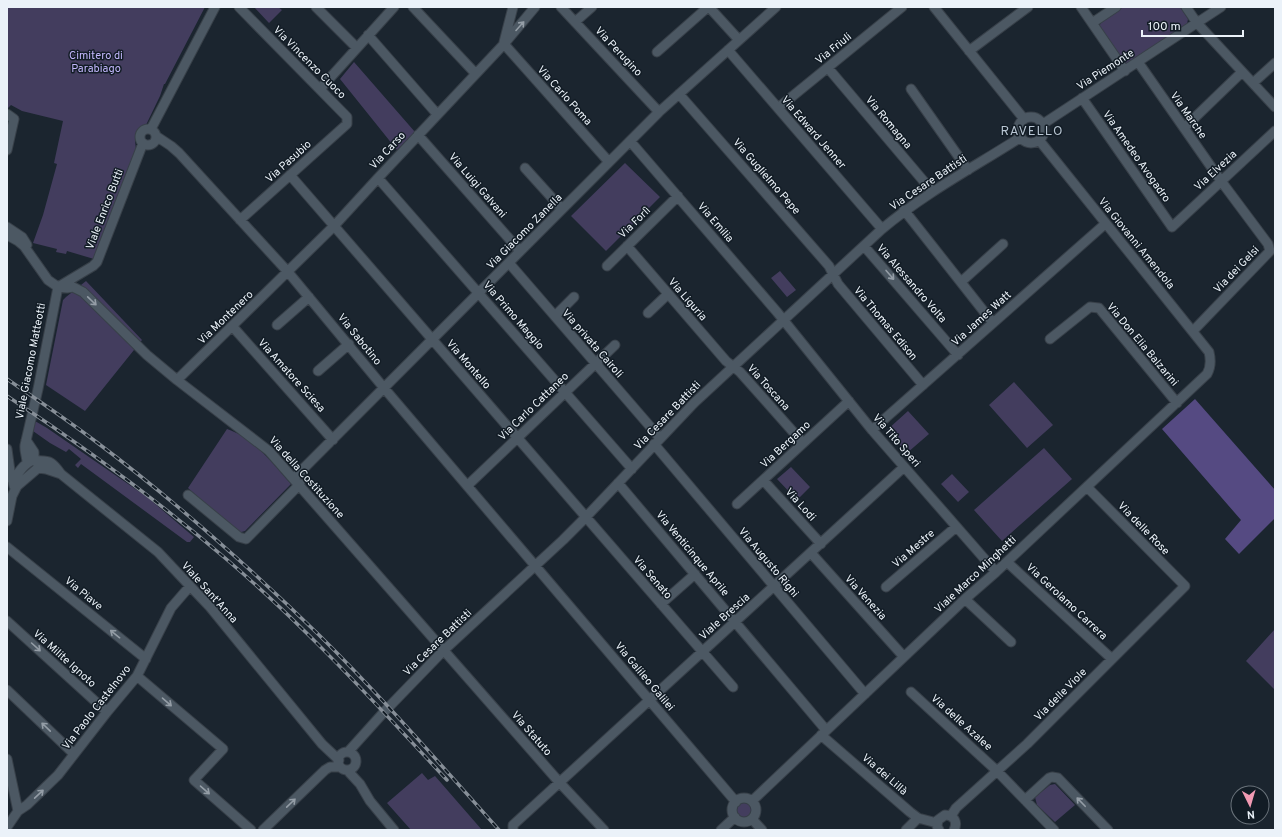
<svg xmlns="http://www.w3.org/2000/svg" width="1282" height="837" viewBox="0 0 1282 837" font-family="Overpass,sans-serif">
<rect width="100%" height="100%" fill="#1b252f"/>
<path fill="#433d5e" d="M7,7H205L165,84H164L160,96L146,125L138,132L135,141L136,149L94,259L67,251L66,254L56,252L57,249L33,243L43,215L57,164L54,163L63,121L22,111L11,105L8,108L7,107Z
M254,7H278L282,10L269,23Z
M1123,7H1180L1188,19L1187,24L1125,65L1098,28L1101,23Z
M354,62L415,132L397,150L340,79Z
M625,163L660,197L606,251L571,216Z
M780,271L796,290L787,297L771,278Z
M86,281L142,340L85,411L46,385L63,300L66,297Z
M1014,382L1053,425L1027,448L989,405Z
M908,411L929,434L907,453L887,430Z
M35,421L47,428L147,497L194,537L190,542H187L81,464L78,468L75,465L81,459L69,449L66,452L50,443L33,431Z
M227,429C254,438 273,464 291,484L245,531L238,533L188,488Z
M1044,448L1072,479L1002,541L974,510Z
M791,467L810,487L797,500L777,479Z
M952,474L969,492L958,502L941,484Z
M1275,629V690L1246,661Z
M422,773L428,780L435,776L482,830H411L387,803Z
M1055,784L1075,805L1055,822L1037,805L1035,797L1050,785Z
M737 810a7 7 0 1 1 14 0a7 7 0 1 1-14 0Z"/>
<path fill="#554a82" d="M1195,399L1275,490V518L1239,554L1225,539L1241,520L1162,429Z"/>
<g fill="none" stroke-linecap="round" stroke-linejoin="round">
<defs>
<path id="minor" d="M239,7L347,117V124L240,220
M316,7L357,48
M413,7L475,73
M561,7L659,112
M709,7L739,40
M934,7L1024,119
M1081,7L1125,71
M1186,7L1197,23L1275,107
M575,22L592,7
M1092,23L1116,7
M368,35L437,114
M504,42L513,7
M504,44L609,162
M728,50L882,229
M969,51L1028,7
M657,52L708,7
M1138,62L1221,181L1268,244L1270,251L1193,331
M828,68L932,191
M1253,83L1275,63
M320,89L394,7
M911,89L968,170
M679,94L829,266L838,284L923,385
M1082,98L1172,227L1275,131
M778,108L902,7
M7,114L14,119L7,150
M1018 130a13 13 0 1 1 26 0a13 13 0 1 1-26 0Z
M1043,124L1221,7
M1184,128L1242,72
M140 137a8 8 0 1 1 16 0a8 8 0 1 1-16 0Z
M151,129L215,7
M418,135L520,251
M156,136L171,146L179,153L288,272L384,388L736,802
M630,141L777,312L872,430L996,572
M525,168L562,209
M290,175L733,687
M378,178L632,469
M904,210L993,323
M7,227L22,237L27,245
M7,235L18,241L24,246L48,280L58,287L67,288L73,287L83,292L147,355L177,380L269,451L560,783L604,830
M627,246L726,361L740,372L803,443
M864,246L958,355
M509,263L660,438
M607,266L678,196
M961,282L1003,244
M58,287L93,266L97,262L143,143
M648,313L668,294
M555,316L574,297
M277,325L309,297
M233,327L333,440
M1050,339L1090,307L1099,308L1177,403
M318,371L349,344
M177,380L334,226L378,178L504,44L535,7
M872,430L1105,224
M26,440L34,452V460
M654,444L865,694
M7,449L11,478L13,481
M34,460L38,463V468L17,486H14L13,482C17,474 25,462 34,460Z
M36,461C51,460 53,463 61,474L158,552L190,586L210,607L322,744L339,760
M27,463C27,456 24,451 25,445L38,389L58,287
M38,468L46,469L61,474
M294,478L659,112L776,7
M763,480L821,544
M618,483L826,730
M468,485L615,345
M188,495L239,537L246,539L300,484
M737,504L849,401
M7,521L12,496L17,486
M7,547L146,659
M811,553L904,657
M1007,562L1112,659
M886,587L956,527
M965,599L1011,642
M661,604L695,574
M7,621L107,712
M137,676L223,749L194,780L251,830
M7,690L74,754
M911,692L997,771L1054,830
M821,735L910,812L918,818L937,823
M348,752L384,712L443,651L563,540L586,517L694,403L882,229C925,193 974,167 1021,137
M338 761a9 9 0 1 1 18 0a9 9 0 1 1-18 0Z
M7,759L18,811
M347,770L360,784L370,801L394,830
M732 810a12 12 0 1 1 24 0a12 12 0 1 1-24 0Z
M1025,800L1049,778L1052,777L1058,778L1108,830
M752,801L965,599L996,572L1207,374C1211,367 1211,360 1209,352L1039,140
M951,816L956,808L1027,744L1185,586L1087,487
M752,819L762,830
M7,827L18,811L27,805L58,775L107,712L137,676L171,608L190,586
M263,830L325,770L330,767H340
M513,830V825L904,467
M721,830L735,817
M906,830L918,818
M939,830L937,826L938,820L945,815C954,815 958,822 954,830"/>
</defs>
<use href="#minor" stroke="#384049" stroke-width="11"/>
<use href="#minor" stroke="#4c5863" stroke-width="9"/>
<defs>
<path id="rail" d="M7,379C36,399 66,419 95,441C174,500 248,566 319,635C382,697 440,764 499,830
M7,396C83,446 156,499 225,558C305,626 376,704 447,780"/>
</defs>
<use href="#rail" stroke="#878f98" stroke-width="3.5"/>
<use href="#rail" stroke="#121c25" stroke-width="2" stroke-dasharray="6" stroke-linecap="butt"/>
</g>
<defs><path id="oneway-shaft" d="M-6 0H5M1.5-3L5.5 0L1.5 3" fill="none" stroke-width="1.6" stroke-linecap="round" stroke-linejoin="round"/></defs>
<g stroke="#949da6">
<use href="#oneway-shaft" transform="translate(520 26) rotate(-48)"/>
<use href="#oneway-shaft" transform="translate(890 275) rotate(49)"/>
<use href="#oneway-shaft" transform="translate(92 301) rotate(44)"/>
<use href="#oneway-shaft" transform="translate(115 634) rotate(-141)"/>
<use href="#oneway-shaft" transform="translate(36 647) rotate(42)"/>
<use href="#oneway-shaft" transform="translate(167 702) rotate(41)"/>
<use href="#oneway-shaft" transform="translate(46 727) rotate(-136)"/>
<use href="#oneway-shaft" transform="translate(205 790) rotate(41)"/>
<use href="#oneway-shaft" transform="translate(39 794) rotate(-43)"/>
<use href="#oneway-shaft" transform="translate(1081 802) rotate(-134)"/>
<use href="#oneway-shaft" transform="translate(291 803) rotate(-44)"/>
</g>
<g text-anchor="middle" stroke-width="3" stroke-linejoin="round" paint-order="stroke">
<g font-size="11" fill="#ebf2f9" stroke="#121c25">
<text transform="translate(833 48) rotate(-39)" y="4">Via Friuli</text>
<text transform="translate(619 51) rotate(47)" y="4">Via Perugino</text>
<text transform="translate(310 62) rotate(45)" y="4">Via Vincenzo Cuoco</text>
<text transform="translate(1105 69) rotate(-33)" y="4">Via Piemonte</text>
<text transform="translate(565 95) rotate(48)" y="4">Via Carlo Poma</text>
<text transform="translate(1189 115) rotate(55)" y="4">Via Marche</text>
<text transform="translate(889 122) rotate(50)" y="4">Via Romagna</text>
<text transform="translate(814 132) rotate(49)" y="4">Via Edward Jenner</text>
<text transform="translate(387 150) rotate(-47)" y="4">Via Carso</text>
<text transform="translate(1137 156) rotate(55)" y="4">Via Amedeo Avogadro</text>
<text transform="translate(288 161) rotate(-42)" y="4">Via Pasubio</text>
<text transform="translate(1215 170) rotate(-43)" y="4">Via Elvezia</text>
<text transform="translate(767 176) rotate(49)" y="4">Via Guglielmo Pepe</text>
<text transform="translate(928 182) rotate(-34)" y="4">Via Cesare Battisti</text>
<text transform="translate(478 185) rotate(49)" y="4">Via Luigi Galvani</text>
<text transform="translate(104 209) rotate(-69)" y="4">Viale Enrico Butti</text>
<text transform="translate(634 222) rotate(-44)" y="4">Via Forlì</text>
<text transform="translate(716 222) rotate(49)" y="4">Via Emilia</text>
<text transform="translate(524 231) rotate(-45)" y="4">Via Giacomo Zanella</text>
<text transform="translate(1137 243) rotate(51)" y="4">Via Giovanni Amendola</text>
<text transform="translate(1236 269) rotate(-46)" y="4">Via dei Gelsi</text>
<text transform="translate(912 283) rotate(49)" y="4">Via Alessandro Volta</text>
<text transform="translate(688 299) rotate(49)" y="4">Via Liguria</text>
<text transform="translate(514 315) rotate(49)" y="4">Via Primo Maggio</text>
<text transform="translate(225 317) rotate(-44)" y="4">Via Montenero</text>
<text transform="translate(981 318) rotate(-42)" y="4">Via James Watt</text>
<text transform="translate(886 323) rotate(50)" y="4">Via Thomas Edison</text>
<text transform="translate(360 339) rotate(51)" y="4">Via Sabotino</text>
<text transform="translate(593 343) rotate(49)" y="4">Via privata Cairoli</text>
<text transform="translate(1143 344) rotate(50)" y="4">Via Don Elia Balzarini</text>
<text transform="translate(30 361) rotate(-79)" y="4">Viale Giacomo Matteotti</text>
<text transform="translate(469 364) rotate(49)" y="4">Via Montello</text>
<text transform="translate(292 375) rotate(48)" y="4">Via Amatore Sciesa</text>
<text transform="translate(769 387) rotate(48)" y="4">Via Toscana</text>
<text transform="translate(533 406) rotate(-44)" y="4">Via Carlo Cattaneo</text>
<text transform="translate(667 415) rotate(-46)" y="4">Via Cesare Battisti</text>
<text transform="translate(897 440) rotate(49)" y="4">Via Tito Speri</text>
<text transform="translate(785 444) rotate(-43)" y="4">Via Bergamo</text>
<text transform="translate(307 477) rotate(48)" y="4">Via della Costituzione</text>
<text transform="translate(801 504) rotate(48)" y="4">Via Lodi</text>
<text transform="translate(1144 528) rotate(46)" y="4">Via delle Rose</text>
<text transform="translate(913 548) rotate(-41)" y="4">Via Mestre</text>
<text transform="translate(693 553) rotate(50)" y="4">Via Venticinque Aprile</text>
<text transform="translate(769 562) rotate(50)" y="4">Via Augusto Righi</text>
<text transform="translate(975 574) rotate(-43)" y="4">Viale Marco Minghetti</text>
<text transform="translate(653 577) rotate(49)" y="4">Via Senato</text>
<text transform="translate(210 592) rotate(48)" y="4">Viale Sant'Anna</text>
<text transform="translate(84 593) rotate(39)" y="4">Via Piave</text>
<text transform="translate(866 597) rotate(48)" y="4">Via Venezia</text>
<text transform="translate(1067 601) rotate(43)" y="4">Via Gerolamo Carrera</text>
<text transform="translate(724 616) rotate(-42)" y="4">Viale Brescia</text>
<text transform="translate(437 642) rotate(-44)" y="4">Via Cesare Battisti</text>
<text transform="translate(65 658) rotate(42)" y="4">Via Milite Ignoto</text>
<text transform="translate(645 676) rotate(50)" y="4">Via Galileo Galilei</text>
<text transform="translate(1060 694) rotate(-45)" y="4">Via delle Viole</text>
<text transform="translate(96 707) rotate(-52)" y="4">Via Paolo Castelnovo</text>
<text transform="translate(962 722) rotate(42)" y="4">Via delle Azalee</text>
<text transform="translate(532 733) rotate(49)" y="4">Via Statuto</text>
<text transform="translate(885 774) rotate(41)" y="4">Via dei Lillà</text>
</g>
<g font-size="11" fill="#c2b6fb" stroke="#121c25">
<text x="96" y="59">Cimitero di<tspan x="96" dy="13">Parabiago</tspan></text>
</g>
<g font-size="13" letter-spacing="1" fill="#b9c6d3" stroke="#121c25">
<text x="1032" y="135">RAVELLO</text>
</g>
</g>
<rect width="1282" height="837" fill="none" stroke="#ebf2f9" stroke-width="16"/>
<g transform="translate(1250 805) rotate(175)"><circle r="19" fill="#121c25" stroke="#69727a"/>
<path d="M0-3L7 15L0 10L-7 15Z" fill="#f19ab3"/>
<text y="-6" font-size="11" font-weight="bold" text-anchor="middle" fill="#ebf2f9">N</text>
</g>
<path d="M1142 30v6h101v-6" fill="none" stroke="#ebf2f9" stroke-width="2"/>
<text x="1148" y="30" font-size="12" fill="#ebf2f9" stroke="#121c25" stroke-width="3" paint-order="stroke">100 m</text>
</svg>
